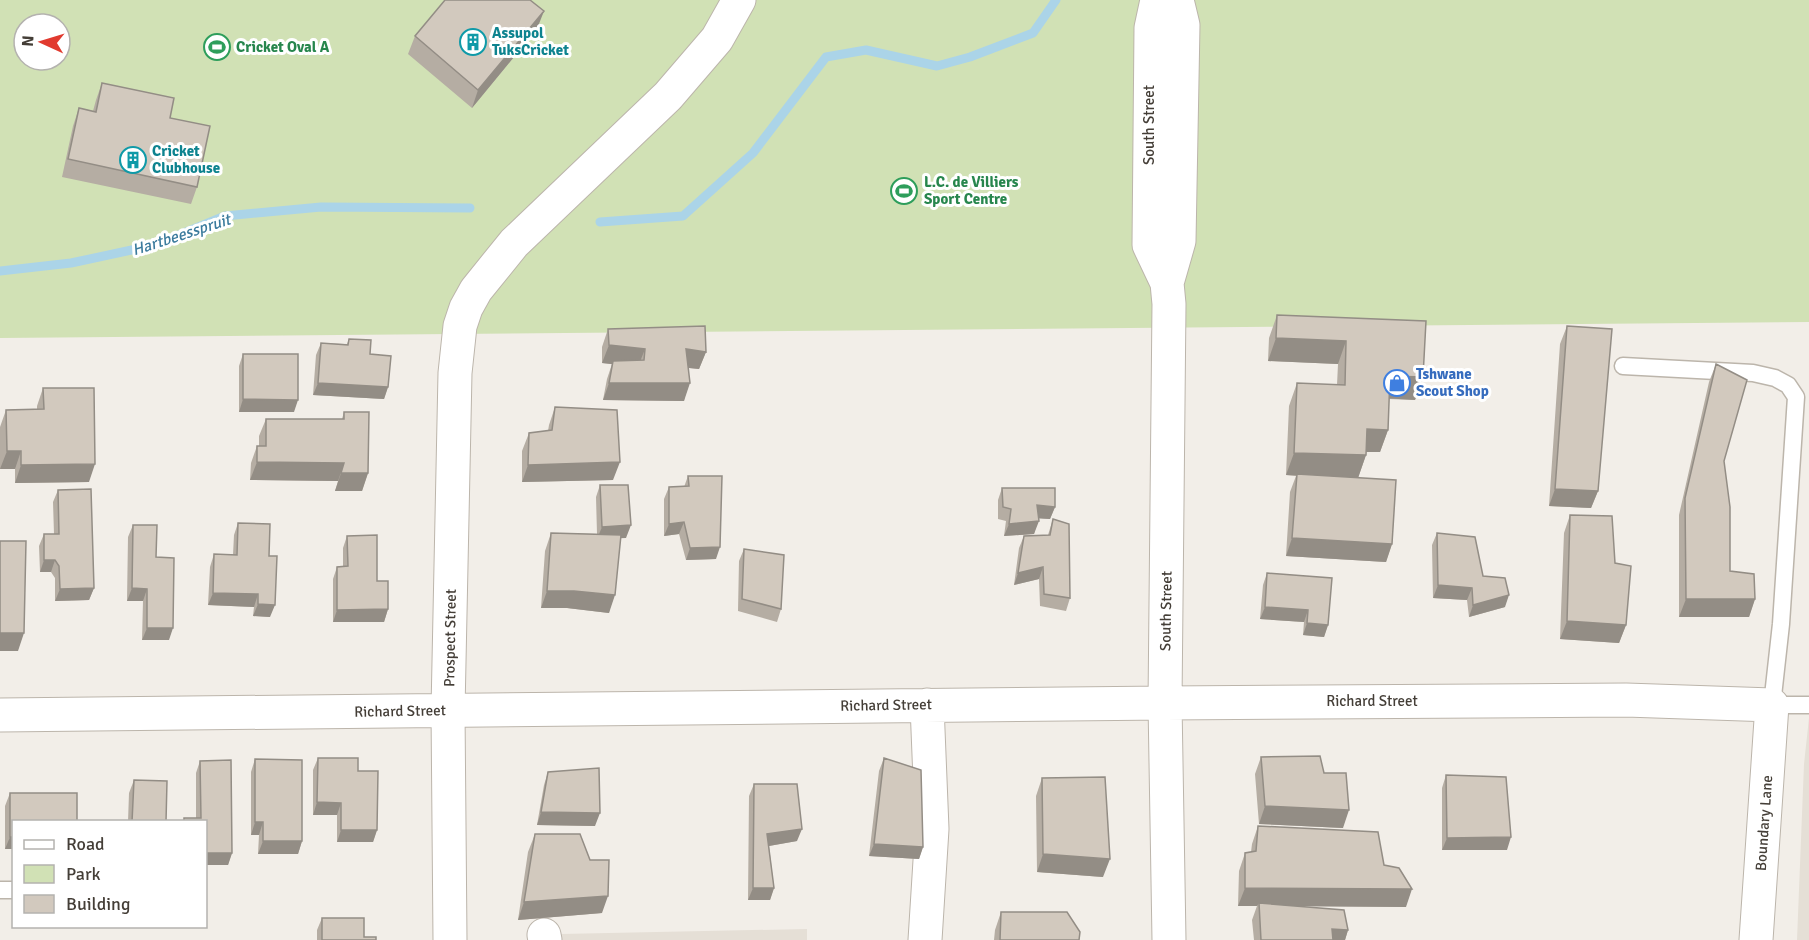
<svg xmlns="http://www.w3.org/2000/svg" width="1809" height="940" viewBox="0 0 1809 940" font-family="Signika,sans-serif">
<rect width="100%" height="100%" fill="#f2eee8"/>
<path fill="#e5dfd6" d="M1809,718V940H1797L1804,764Z
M807,929V940H562L561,934Z"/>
<path fill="#d1e1b5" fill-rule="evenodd" d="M0,0H1809V322L0,338ZM24,24H60V60H24Z"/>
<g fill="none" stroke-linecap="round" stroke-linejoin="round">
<path stroke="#abd4e8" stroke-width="9" d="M600,222L683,216L753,153L826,57L866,50L937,66L970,57L1033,33L1056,0
M0,271L71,263L155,245L225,216L321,207L470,208"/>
<defs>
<path id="service" d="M1623,366L1753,373L1775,378L1788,385L1796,397L1781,624L1772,705H1809
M0,890H14"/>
<path id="minor" d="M1157,0L1151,28L1149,245L1167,283
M0,715L1165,703L1626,700L1772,705L1756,940
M544,935L545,940
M450,940L448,710L455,373L460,326L466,308L476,290L514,243L668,96L717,39L739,0
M925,940L932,829L927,705
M1169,940L1165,703L1169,304L1167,283L1179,241L1183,25L1177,0"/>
</defs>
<use href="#service" stroke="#bcb5ab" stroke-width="19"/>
<use href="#minor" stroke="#bcb5ab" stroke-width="35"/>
<use href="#service" stroke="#fff" stroke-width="16"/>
<use href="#minor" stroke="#fff" stroke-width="33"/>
</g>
<path fill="#b5ada3" d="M537,29L472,108L408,54L415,36Z
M102,83L170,118L197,187L191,204L62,177L73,126L79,108L93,111L96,100Z
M1277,315L1426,321L1423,377L1415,400L1389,399L1388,430L1380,452H1366V455L1358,478L1392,544L1386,562L1286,556L1290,492L1296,476L1286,475L1289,406L1297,383L1337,385L1338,364L1268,361L1269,338Z
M1567,326L1598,491L1591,508L1549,506L1560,344Z
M608,329L706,352L699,369L689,368L684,401L603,400L607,379L612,364L602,363V347Z
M349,339L370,354L388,387L384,399L313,395L316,355L321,343L347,344Z
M243,354L294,412H239V366Z
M1716,364L1724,461L1730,571L1755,599L1749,617H1679V515L1709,382Z
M43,388L89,482L15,483V469H0V427L6,410L37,409V406Z
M555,407L613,480L522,482V451L529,433L548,431L549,425Z
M344,412L368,473L362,491H335L338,481L250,480L251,463L257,446H259V436L266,419H342Z
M688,476L716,559L686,560L679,534L664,536V499L669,487H684Z
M600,485L626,538H621L609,613L567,608H541L545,551L551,533L597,534L596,497Z
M1002,488L1055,507L1050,519L1038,518L1034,534L1004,536L1006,521L998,519V500Z
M58,490L94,588L89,600L55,601V578L51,572H40L39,546L44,534H54L53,502Z
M1570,515L1626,625L1619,643L1560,639L1564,533Z
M1053,519L1070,598L1066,611L1040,606L1039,579L1014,585L1019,548L1024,536L1048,535Z
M238,523L269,556L270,617L253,616L254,607L208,605L210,567L214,554L233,555L234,535Z
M133,525L156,557L169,640H142L143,601H127L128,537Z
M1437,533L1483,576L1505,607L1469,617L1467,600L1433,598L1432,545Z
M347,536L377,581L388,609L384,622H333V579L337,567L343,566V548Z
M744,549L781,609L777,622L738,611L739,561Z
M1267,573L1328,625L1324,637L1303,635L1304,622L1260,619L1263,585Z
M1261,757L1324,773L1343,828L1259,824L1255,774Z
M318,758L358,771L377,830L373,842H337V815H313V770Z
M884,758L923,847L919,859L869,856L879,771Z
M255,759L302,841L298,854H258L259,835H251V772Z
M200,761L232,853L228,865L206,822H183L184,818H196V773Z
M548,772L595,826L537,825L544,785Z
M1446,775L1507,850H1442V788Z
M1042,778L1103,877L1037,872L1036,796Z
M134,780L166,822H128L129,793Z
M754,784L797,841L769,846L774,888L770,900H748L749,796Z
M10,793L14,849H5V806Z
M1258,826L1384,865L1406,907L1296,906L1348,930L1345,940H1254L1252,920L1257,906H1238L1239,871L1245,853L1251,852L1252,844Z
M535,834L602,913L518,920L528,852Z
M1001,912L1079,940H994L995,930Z
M322,918L364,937L376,940H317V930Z"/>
<path fill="#938d85" d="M544,11L537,29L472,108L478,90Z
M1276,338L1346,341L1338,364L1268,361Z
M609,345L645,349L638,367L602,363Z
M686,349L706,352L699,369L680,367Z
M1390,376L1423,377L1415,400L1382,398Z
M318,383L388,387L384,399L313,395Z
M609,383H690L684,401L603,400Z
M243,399L298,400L294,412H239Z
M1367,429L1388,430L1380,452H1359Z
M7,451H21L15,469H0Z
M1294,453L1366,455L1358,478L1286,475Z
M257,462L344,463L338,481L250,480Z
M620,462L613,480L522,482L528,465Z
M95,464L89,482L15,483L21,465Z
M341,473H368L362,491H335Z
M1555,489L1598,491L1591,508L1549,506Z
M1037,505L1055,507L1050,519L1032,518Z
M1039,521L1034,534L1004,536L1009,524Z
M684,522L679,534L664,536L669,524Z
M631,525L626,538L597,539L602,527Z
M1292,538L1392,544L1386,562L1286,556Z
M720,547L716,559L686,560L690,548Z
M44,560H55L51,572H40Z
M1043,567L1039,579L1014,585L1018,573Z
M1438,585L1472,588L1467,600L1433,598Z
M94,588L89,600L55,601L60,589Z
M132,588L147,589L143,601H127Z
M547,591H574L615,595L609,613L567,608H541Z
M213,593L258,594L254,607L208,605Z
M1509,595L1505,607L1469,617L1473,605Z
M1686,599H1755L1749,617H1679Z
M258,604L275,605L270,617L253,616Z
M1265,607L1308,610L1304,622L1260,619Z
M388,609L384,622H333L337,610Z
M1567,621L1626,625L1619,643L1560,639Z
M1307,623L1328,625L1324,637L1303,635Z
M147,628H173L169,640H142Z
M0,633H24L18,651H0Z
M317,802L341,803L337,815H313Z
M1265,806L1349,810L1343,828L1259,824Z
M541,812L600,813L595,826L537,825Z
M255,822H263L259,835H251Z
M802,829L797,841L763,847L767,834Z
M341,830H377L373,842H337Z
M10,837H14V849H5Z
M1511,837L1507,850H1442L1447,838Z
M263,841H302L298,854H258Z
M874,844L923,847L919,859L869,856Z
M206,853H232L228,865H206Z
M1043,854L1110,859L1103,877L1037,872Z
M753,888H774L770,900H748Z
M1245,888L1412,889L1406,907L1259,906V903L1257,906H1238Z
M608,896L602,913L518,920L524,902Z
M1332,929L1348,930L1345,940H1328Z"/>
<path fill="#d2c9be" stroke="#938d85" stroke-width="1.5" d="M445,0H530L544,11L478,90L415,36Z
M102,83L174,98L170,118L210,126L197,187L68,159L79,108L96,112Z
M1277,315L1426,321L1423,377L1390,376L1388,430L1367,429L1366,455L1294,453L1297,383L1345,385L1346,341L1276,338Z
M705,326L706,352L686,349L690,383H609L613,361L644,360L645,349L609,345L608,329Z
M1567,326L1612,329L1598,491L1555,489Z
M349,339L371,340L370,354L391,356L388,387L318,383L321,343L348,345Z
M243,354H298V400L243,399Z
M1716,364L1747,380L1724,461L1730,507V571L1754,574L1755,599H1686L1685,498Z
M43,388H94L95,464L21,465V451H7L6,410L44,409Z
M555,407L617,410L620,462L528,465L529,433L552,430Z
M344,412H369L368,473H341L344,463L257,462V446H266V419H344Z
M1297,474L1396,480L1392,544L1292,538Z
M688,476H722L720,547L690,548L684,522L669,524V487L689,486Z
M600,485H628L631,525L602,527Z
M1002,488H1055V507L1037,505L1039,521L1009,524L1011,509L1003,507Z
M91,489L94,588L60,589L59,566L55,560H44V534H59L58,490Z
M1570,515L1612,516L1615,563L1631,566L1626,625L1567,621Z
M1053,519L1069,524L1070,598L1044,594L1043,567L1018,573L1024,536L1050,535Z
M238,523L270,524L269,556H277L275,605L258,604V594L213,593L214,554L237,555Z
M133,525H157L156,557L174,558L173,628H147V589L132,588Z
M551,533L621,535L615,595L574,591H547Z
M1437,533L1475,537L1483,576L1505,578L1509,595L1473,605L1472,588L1438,585Z
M377,535V581H388V609L337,610V567L348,566L347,536Z
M0,541H26L24,633H0Z
M744,549L784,555L781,609L742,599Z
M1267,573L1332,578L1328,625L1307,623L1308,610L1265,607Z
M1320,756L1324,773H1346L1349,810L1265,806L1261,757Z
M318,758H358V771H378L377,830H341V803L317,802Z
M884,758L921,770L923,847L874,844Z
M255,759L302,760V841H263V822H255Z
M231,760L232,853H206V822H184V818H201L200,761Z
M599,768L600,813L541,812L548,772Z
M1446,775L1506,777L1511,837L1447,838Z
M1105,777L1110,859L1043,854L1042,778Z
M134,780L167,781L166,822H132Z
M754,784H797L802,829L767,834L774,888H753Z
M10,793H77V822H14V837H10Z
M1258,826L1378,832L1384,865L1399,868L1412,889L1245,888V853L1256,851Z
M535,834H580L590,860H609L608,896L524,902Z
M1259,903L1344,910L1348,930L1332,929L1333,940H1261Z
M1001,912H1067L1080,932L1079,940H1000Z
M322,918H364V937H376V940H322Z"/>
<defs>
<symbol id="building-ring" viewBox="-11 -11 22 22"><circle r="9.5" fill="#fff" stroke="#0f9aa8" stroke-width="1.5"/><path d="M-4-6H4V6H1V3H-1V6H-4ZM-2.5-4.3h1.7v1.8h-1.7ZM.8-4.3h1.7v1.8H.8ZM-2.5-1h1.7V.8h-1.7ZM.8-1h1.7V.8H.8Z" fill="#0f9aa8"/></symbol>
<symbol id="stadium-ring" viewBox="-11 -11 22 22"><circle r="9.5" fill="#fff" stroke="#2e9e5b" stroke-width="1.5"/><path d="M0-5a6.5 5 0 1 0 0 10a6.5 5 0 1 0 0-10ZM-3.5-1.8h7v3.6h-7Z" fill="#2e9e5b"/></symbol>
<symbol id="shop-ring" viewBox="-11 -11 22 22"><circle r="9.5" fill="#fff" stroke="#3f7fe0" stroke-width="1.5"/><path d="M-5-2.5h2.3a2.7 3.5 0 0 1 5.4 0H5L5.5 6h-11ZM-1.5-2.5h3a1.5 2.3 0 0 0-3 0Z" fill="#3f7fe0"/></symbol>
</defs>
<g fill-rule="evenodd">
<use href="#building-ring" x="458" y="27" width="30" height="30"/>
<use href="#stadium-ring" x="202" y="32" width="30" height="30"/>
<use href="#building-ring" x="118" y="145" width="30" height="30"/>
<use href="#stadium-ring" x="889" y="176" width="30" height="30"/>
<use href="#shop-ring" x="1382" y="368" width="30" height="30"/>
</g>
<g text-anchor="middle" stroke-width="6" stroke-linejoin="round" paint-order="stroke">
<g font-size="15" font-weight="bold" fill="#0d838f" stroke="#fff" text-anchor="start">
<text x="492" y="38">Assupol<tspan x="492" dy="17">TuksCricket</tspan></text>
<text x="152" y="156">Cricket<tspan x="152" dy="17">Clubhouse</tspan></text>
</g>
<g font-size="15" font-weight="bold" fill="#27864d" stroke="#fff" text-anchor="start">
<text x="236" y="52">Cricket Oval A</text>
<text x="924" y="187">L.C. de Villiers<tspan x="924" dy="17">Sport Centre</tspan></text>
</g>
<g font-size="15" fill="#443e37" stroke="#fff">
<text transform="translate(1149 125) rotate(-90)" y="5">South Street</text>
<text transform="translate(1166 611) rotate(-89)" y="5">South Street</text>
<text transform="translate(450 638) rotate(-89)" y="5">Prospect Street</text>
<text x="1372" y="706">Richard Street</text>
<text transform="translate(886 705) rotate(-1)" y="5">Richard Street</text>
<text transform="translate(400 711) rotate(-1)" y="5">Richard Street</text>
<text transform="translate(1764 823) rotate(-86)" y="5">Boundary Lane</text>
</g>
<g font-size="15" font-weight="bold" fill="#366cbe" stroke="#fff" text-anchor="start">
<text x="1416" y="379">Tshwane<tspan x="1416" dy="17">Scout Shop</tspan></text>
</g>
<g font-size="16" font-style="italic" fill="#3b7b9d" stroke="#fff">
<text transform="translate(181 234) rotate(-18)" y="6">Hartbeesspruit</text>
</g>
</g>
<rect x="12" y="820" width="195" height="108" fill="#ffffff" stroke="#b4b2af" stroke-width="1.5"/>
<rect x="24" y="840" width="30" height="9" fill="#ffffff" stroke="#b4b2af" stroke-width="1.5"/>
<text x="66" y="850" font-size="18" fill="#443e37">Road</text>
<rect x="24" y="865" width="30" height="18" fill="#d1e1b5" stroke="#b4b2af" stroke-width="1.5"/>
<text x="66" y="880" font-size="18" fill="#443e37">Park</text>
<rect x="24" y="895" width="30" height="18" fill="#d2c9be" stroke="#b4b2af" stroke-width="1.5"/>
<text x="66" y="910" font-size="18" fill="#443e37">Building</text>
<g transform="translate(42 42) rotate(274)"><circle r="28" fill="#ffffff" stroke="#b4b2af" stroke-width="1.5"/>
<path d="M0-4.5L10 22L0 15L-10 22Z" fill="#e13a2f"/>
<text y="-9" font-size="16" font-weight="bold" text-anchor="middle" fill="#443e37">N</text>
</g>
</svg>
